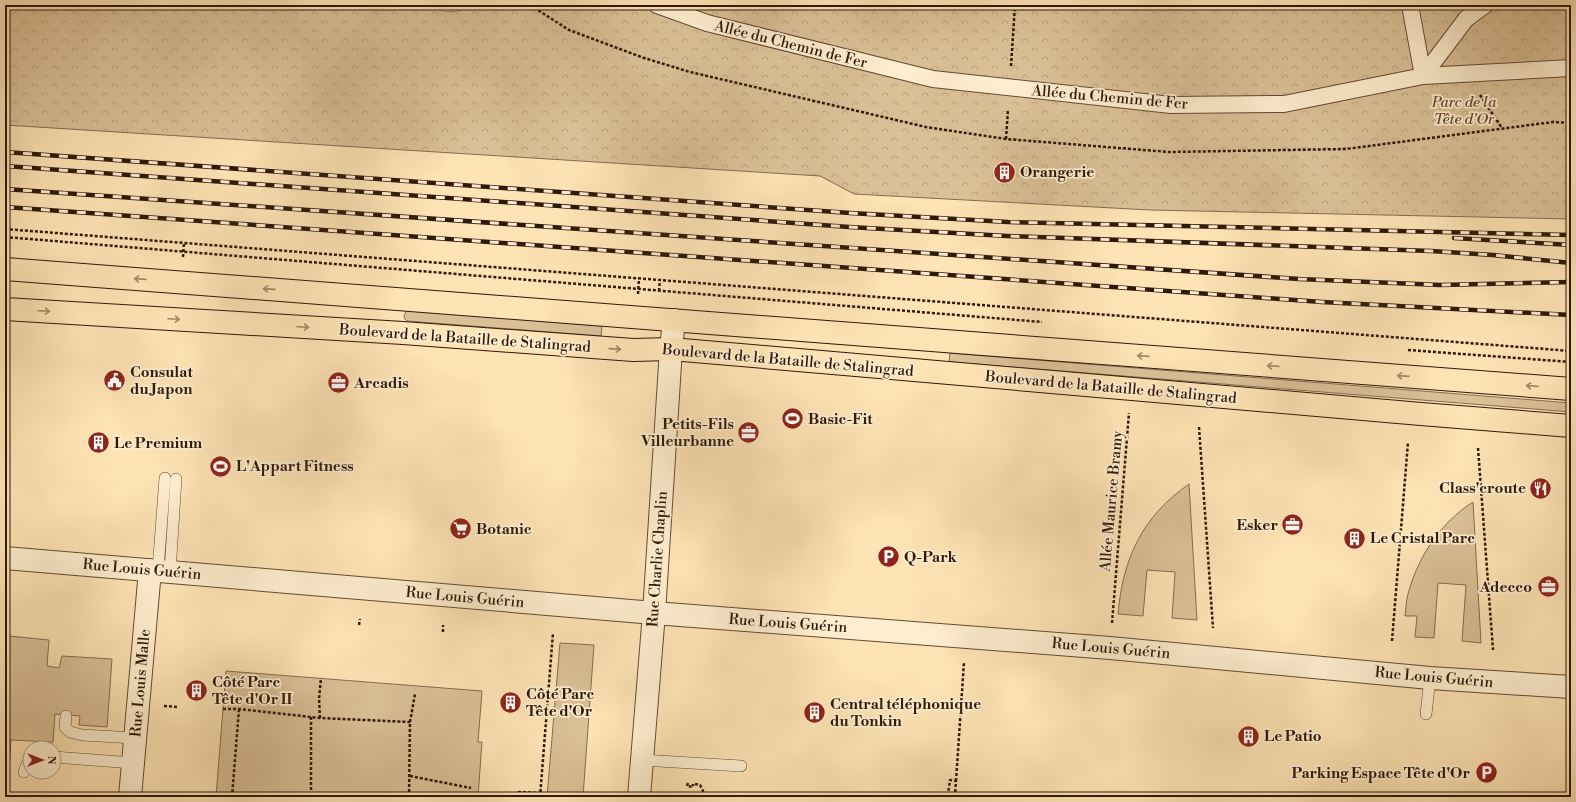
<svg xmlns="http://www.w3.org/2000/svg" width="1576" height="802" viewBox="0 0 1576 802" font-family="'Libre Bodoni',serif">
<defs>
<pattern id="park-crowns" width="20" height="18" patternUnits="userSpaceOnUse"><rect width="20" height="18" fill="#dbc097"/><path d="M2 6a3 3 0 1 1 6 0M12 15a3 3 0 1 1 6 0" fill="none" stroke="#bca481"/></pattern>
</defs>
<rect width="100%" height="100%" fill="#fee3b4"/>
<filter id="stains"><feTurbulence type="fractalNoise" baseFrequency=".005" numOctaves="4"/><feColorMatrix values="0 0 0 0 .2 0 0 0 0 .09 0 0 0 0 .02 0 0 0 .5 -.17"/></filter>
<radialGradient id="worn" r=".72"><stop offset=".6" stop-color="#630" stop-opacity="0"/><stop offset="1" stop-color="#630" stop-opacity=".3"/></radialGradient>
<path fill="#dbc097" stroke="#856c50" d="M408,310L602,326L601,336L407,321L404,318L405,313Z
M950,353L1571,403V412L949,362Z
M1189,484L1197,620L1172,618L1175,572L1147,570L1143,616L1118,614C1123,558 1142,517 1189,484Z
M1473,502L1481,643L1462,641L1466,585L1438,583L1434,638L1415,637L1417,616H1405C1406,609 1406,601 1408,594C1418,557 1440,523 1473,502Z
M9,636L49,640L47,666L59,668L62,656L112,659L107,727L79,725L80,716L55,714L53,742L11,740L9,771H5V699L9,696V682L6,681L8,666H5V644L9,640Z
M560,643L594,645L583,797H547Z
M226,671L482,691L478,742H482L478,797H216Z"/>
<path fill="url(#park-crowns)" stroke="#856c50" d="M5,5H1571V219L1150,210L854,194L820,176L5,125Z"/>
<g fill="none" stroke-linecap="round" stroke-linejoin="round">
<defs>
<path id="service" d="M444,6L459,5
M158,570L165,478
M170,572L176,479
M1426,714L1430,678
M66,716L65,727L70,732L82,735L135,738
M54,757L133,763
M642,760L741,766
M24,772L27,764L30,761"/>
<path id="pedestrian" d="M657,5L707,23L933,79L1171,105L1284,104L1423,76L1571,68
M1410,5L1423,76
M1423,76L1466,19L1485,5"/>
<path id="minor" d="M5,558L654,613L1110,648L1430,678L1571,687
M130,797L150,570
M639,797L654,613L671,349L674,320"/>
<path id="primary" d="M5,269L1571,389
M5,309L403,333L633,350L671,349L1421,414L1571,426"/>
</defs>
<use href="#service" stroke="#634b34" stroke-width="12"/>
<use href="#pedestrian" stroke="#634b34" stroke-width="18"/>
<use href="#minor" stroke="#634b34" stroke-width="24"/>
<use href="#primary" stroke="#2f180a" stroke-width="24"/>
<path stroke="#2f180a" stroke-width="2.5" stroke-dasharray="3 2" stroke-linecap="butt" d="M530,5L569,30L644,58L690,72L926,127L1006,139L1169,152L1346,149L1553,122L1571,123
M1011,66L1015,5
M1480,95L1502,128
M1006,139L1008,109
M5,229L1571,351
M5,237L1042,322
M183,257L184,243
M659,291L660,279
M638,294L639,278
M1408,350L1571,362
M1199,427L1213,628
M1478,448L1493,650
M1112,623L1129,413
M359,625L360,619
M443,632V625
M1392,641L1408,442
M164,706L178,707
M223,709H239L320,718L410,722
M311,717V797
M320,718L319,699L321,678
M410,776L471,788
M956,781L964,662
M688,783L687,786L693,787V784
M695,784L700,785L703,791L704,797
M518,792L540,793
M232,797L239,709
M409,797L410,722L415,694
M540,797L553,633
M955,797V795L956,781L950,780L948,794L955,795"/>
<use href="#service" stroke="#feedce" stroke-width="11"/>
<use href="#pedestrian" stroke="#feedce" stroke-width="16"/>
<use href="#minor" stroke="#feedce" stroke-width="22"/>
<use href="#primary" stroke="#fee3b4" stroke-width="22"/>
<defs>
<path id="rail" d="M5,152L850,213L1008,222L1571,235
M5,166L849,227L1007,236L1431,251L1493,255L1571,263
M5,189L1299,279L1440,285L1571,282
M5,207L1322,302L1571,315
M1454,238L1571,245"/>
</defs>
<use href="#rail" stroke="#2f180a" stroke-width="4.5"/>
<use href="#rail" stroke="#feedce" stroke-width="3" stroke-dasharray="9" stroke-linecap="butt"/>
</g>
<defs><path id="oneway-shaft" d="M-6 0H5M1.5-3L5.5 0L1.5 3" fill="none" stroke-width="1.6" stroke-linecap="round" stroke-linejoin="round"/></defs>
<g stroke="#a18868">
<use href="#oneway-shaft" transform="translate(140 279) rotate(-176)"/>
<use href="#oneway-shaft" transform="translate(269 289) rotate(-176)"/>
<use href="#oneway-shaft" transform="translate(44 311) rotate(3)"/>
<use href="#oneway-shaft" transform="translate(174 319) rotate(3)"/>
<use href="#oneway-shaft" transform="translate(303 327) rotate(3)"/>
<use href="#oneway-shaft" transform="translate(615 349) rotate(4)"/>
<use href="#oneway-shaft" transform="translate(1143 356) rotate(-176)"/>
<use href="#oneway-shaft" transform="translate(1273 366) rotate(-176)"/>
<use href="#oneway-shaft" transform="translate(1403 376) rotate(-176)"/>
<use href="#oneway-shaft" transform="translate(1532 386) rotate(-176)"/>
</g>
<defs>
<symbol id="building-disc" viewBox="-11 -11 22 22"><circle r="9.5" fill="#8f2418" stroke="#feedce"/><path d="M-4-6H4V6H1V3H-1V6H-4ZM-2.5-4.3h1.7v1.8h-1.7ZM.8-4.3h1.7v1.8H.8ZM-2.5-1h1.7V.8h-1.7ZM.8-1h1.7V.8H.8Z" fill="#fff"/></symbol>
<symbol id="civic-disc" viewBox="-11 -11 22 22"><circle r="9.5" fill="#8f2418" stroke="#feedce"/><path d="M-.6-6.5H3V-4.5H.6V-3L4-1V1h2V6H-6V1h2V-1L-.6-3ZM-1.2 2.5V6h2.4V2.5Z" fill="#fff"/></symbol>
<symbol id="office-disc" viewBox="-11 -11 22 22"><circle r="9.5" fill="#8f2418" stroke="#feedce"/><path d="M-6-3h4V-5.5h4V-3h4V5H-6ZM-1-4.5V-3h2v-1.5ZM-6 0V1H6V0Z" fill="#fff"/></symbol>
<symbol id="stadium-disc" viewBox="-11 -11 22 22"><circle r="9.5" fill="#8f2418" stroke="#feedce"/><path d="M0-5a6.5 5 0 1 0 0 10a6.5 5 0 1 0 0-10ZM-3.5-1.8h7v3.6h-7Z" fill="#fff"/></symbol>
<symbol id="restaurant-disc" viewBox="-11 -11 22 22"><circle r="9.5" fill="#8f2418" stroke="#feedce"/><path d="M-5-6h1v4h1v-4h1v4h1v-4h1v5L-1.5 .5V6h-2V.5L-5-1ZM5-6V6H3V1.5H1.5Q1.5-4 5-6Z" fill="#fff"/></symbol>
<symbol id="supermarket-disc" viewBox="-11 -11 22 22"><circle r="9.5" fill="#8f2418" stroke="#feedce"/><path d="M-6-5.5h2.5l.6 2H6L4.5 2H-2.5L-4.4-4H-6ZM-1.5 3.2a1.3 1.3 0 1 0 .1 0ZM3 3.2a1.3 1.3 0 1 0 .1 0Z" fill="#fff"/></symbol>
<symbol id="parking-disc" viewBox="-11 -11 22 22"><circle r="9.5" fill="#8f2418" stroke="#feedce"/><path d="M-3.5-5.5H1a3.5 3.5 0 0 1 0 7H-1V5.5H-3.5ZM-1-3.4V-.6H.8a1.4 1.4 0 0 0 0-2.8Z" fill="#fff"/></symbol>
</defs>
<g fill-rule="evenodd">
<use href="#building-disc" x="992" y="160" width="25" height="25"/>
<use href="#civic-disc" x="102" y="368" width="25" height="25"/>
<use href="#office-disc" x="326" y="370" width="25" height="25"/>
<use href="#stadium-disc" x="780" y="406" width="25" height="25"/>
<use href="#office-disc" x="736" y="420" width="25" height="25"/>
<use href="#building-disc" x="86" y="430" width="25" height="25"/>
<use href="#stadium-disc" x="208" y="454" width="25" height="25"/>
<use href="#restaurant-disc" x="1528" y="476" width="25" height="25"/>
<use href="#office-disc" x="1280" y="512" width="25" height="25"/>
<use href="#supermarket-disc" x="448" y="516" width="25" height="25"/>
<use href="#building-disc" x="1342" y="526" width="25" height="25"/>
<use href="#parking-disc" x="876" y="544" width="25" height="25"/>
<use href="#office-disc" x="1536" y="574" width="25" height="25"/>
<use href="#building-disc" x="184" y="678" width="25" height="25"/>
<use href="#building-disc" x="498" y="690" width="25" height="25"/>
<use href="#building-disc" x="802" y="700" width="25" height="25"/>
<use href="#building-disc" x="1236" y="724" width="25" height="25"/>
<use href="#parking-disc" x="1474" y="760" width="25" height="25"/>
</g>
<g text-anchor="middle" stroke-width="3.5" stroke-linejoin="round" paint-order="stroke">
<g font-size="15" fill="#2f180a" stroke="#feedce">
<text transform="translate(791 44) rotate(14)" y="5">Allée du Chemin de Fer</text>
<text transform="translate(1110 97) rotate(5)" y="5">Allée du Chemin de Fer</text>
<text transform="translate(465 338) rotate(4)" y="5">Boulevard de la Bataille de Stalingrad</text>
<text transform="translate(788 360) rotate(5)" y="5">Boulevard de la Bataille de Stalingrad</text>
<text transform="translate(1111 387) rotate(5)" y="5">Boulevard de la Bataille de Stalingrad</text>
<text transform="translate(1111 501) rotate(-85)" y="5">Allée Maurice Bramy</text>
<text transform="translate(657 559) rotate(-86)" y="5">Rue Charlie Chaplin</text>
<text transform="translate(142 569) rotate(5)" y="5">Rue Louis Guérin</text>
<text transform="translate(465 597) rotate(5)" y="5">Rue Louis Guérin</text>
<text transform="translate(788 623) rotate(4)" y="5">Rue Louis Guérin</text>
<text transform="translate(1111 648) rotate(5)" y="5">Rue Louis Guérin</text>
<text transform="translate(1434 677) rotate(5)" y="5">Rue Louis Guérin</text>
<text transform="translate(140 683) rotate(-85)" y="5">Rue Louis Malle</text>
</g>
<g font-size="15" font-style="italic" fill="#634a34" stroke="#feedce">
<text x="1464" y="107">Parc de la<tspan x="1464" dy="17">Tête d'Or</tspan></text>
</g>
<g font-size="15" font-weight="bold" fill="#2f180a" stroke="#feedce" text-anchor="start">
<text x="1020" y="177">Orangerie</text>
<text x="130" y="377">Consulat<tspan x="130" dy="17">du Japon</tspan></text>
<text x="354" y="388">Arcadis</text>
<text x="808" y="424">Basic-Fit</text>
<text x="734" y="429" text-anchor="end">Petits-Fils<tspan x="734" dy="17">Villeurbanne</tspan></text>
<text x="114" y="448">Le Premium</text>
<text x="236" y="471">L'Appart Fitness</text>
<text x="1526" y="493" text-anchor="end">Class'croute</text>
<text x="1278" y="530" text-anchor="end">Esker</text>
<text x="476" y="534">Botanic</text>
<text x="1370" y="543">Le Cristal Parc</text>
<text x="904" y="562">Q-Park</text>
<text x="1532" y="592" text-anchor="end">Adecco</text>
<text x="212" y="687">Côté Parc<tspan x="212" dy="17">Tête d'Or II</tspan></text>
<text x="526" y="699">Côté Parc<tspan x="526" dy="17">Tête d'Or</tspan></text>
<text x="830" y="709">Central téléphonique<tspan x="830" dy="17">du Tonkin</tspan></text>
<text x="1264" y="741">Le Patio</text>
<text x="1470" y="778" text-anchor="end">Parking Espace Tête d'Or</text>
</g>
</g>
<rect width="1576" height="802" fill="none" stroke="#fee3b4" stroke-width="20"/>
<rect x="6" y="6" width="1564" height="790" fill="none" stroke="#2f180a" stroke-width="2"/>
<rect x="10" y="10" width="1556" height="782" fill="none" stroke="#2f180a"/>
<g transform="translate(42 760) rotate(90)"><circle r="19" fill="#feedce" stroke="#ab9880"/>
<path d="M0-3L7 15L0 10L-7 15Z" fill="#8f2418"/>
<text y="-6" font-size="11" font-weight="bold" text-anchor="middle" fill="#2f180a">N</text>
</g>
<rect width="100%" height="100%" filter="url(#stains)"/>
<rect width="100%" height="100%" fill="url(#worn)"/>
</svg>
